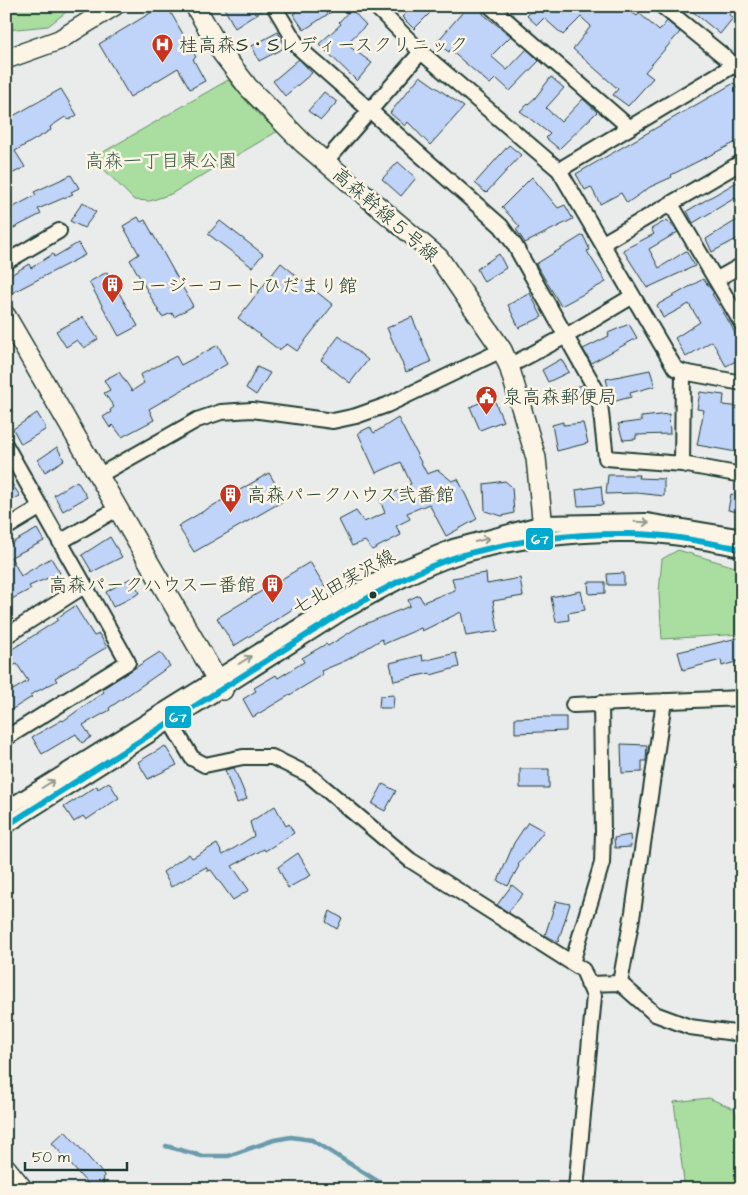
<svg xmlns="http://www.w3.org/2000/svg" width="748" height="1195" viewBox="0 0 748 1195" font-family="'Architects Daughter','Klee One',sans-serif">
<rect width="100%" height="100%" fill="#eaebeb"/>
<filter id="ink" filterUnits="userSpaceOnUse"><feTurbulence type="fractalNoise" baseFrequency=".02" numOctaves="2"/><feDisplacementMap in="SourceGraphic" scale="10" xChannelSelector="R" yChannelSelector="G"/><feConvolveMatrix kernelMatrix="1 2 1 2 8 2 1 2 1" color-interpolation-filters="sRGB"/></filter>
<g filter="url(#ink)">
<path fill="#aadea0" stroke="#648e6a" d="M6,6H74L48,26L6,30Z
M228,80L260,116L278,131L171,194L150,201L134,200L93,158Z
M678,550L742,569V634L662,639L659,593L662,559Z
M709,1098L734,1109L742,1130V1189H682L684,1181L674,1102Z"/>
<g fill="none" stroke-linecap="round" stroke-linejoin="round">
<path stroke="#699bab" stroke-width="4.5" d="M166,1146L202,1156H228L274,1140L291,1137L312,1140L390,1189"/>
</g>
<path fill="#c0d3f8" stroke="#1f3d34" d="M162,6H167L196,57L193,59L205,81L190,89L178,68L130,97L99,44Z
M223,6H265L266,8L235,28Z
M304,6H340L304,30L293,14Z
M413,6H424L430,13L414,29L402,17Z
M468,6H481L483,14L511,36L491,56L507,70L527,49L539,61L510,91L496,78L490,84L450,50L449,52L436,43Z
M530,6H623L637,16L639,13L659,31L667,21L680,32L645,72L653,78L628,106L613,95L618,89L573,49L591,26L581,17L563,35L544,18L537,25L527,16L533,9Z
M686,6H737L729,15L733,18L720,34Z
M351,9L366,25L346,44L372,63L357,81L319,44L341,24L339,22Z
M278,32L286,47L259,61L252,46Z
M299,59L312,73L285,96L273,81Z
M420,76L464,107L430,145L408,122L405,126L390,113Z
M551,77L564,88L546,108L561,122L583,99L597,112L559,149L546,138L550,134L520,111L535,98Z
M734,83L742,96V139L671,175L672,177L650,187L627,203L621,193L600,204L591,187L585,190L576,174Z
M61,89L77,115L69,120L65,117L50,127L51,130L15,151L25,167L6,177V120Z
M324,92L337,102L321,120L308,111Z
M509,145L521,155L486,193L475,183Z
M398,162L416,178L401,196L382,179Z
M71,175L79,188L71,192L73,194L38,209L41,214L6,232V211L36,195L34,192Z
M532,177L558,208L565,205L573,219L525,243L516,229L520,227L502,207Z
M742,179V210L735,198L693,223L687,211Z
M83,202L96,212L84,228L70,221Z
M138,217L141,222L145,220L193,306L174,317L172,313L162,317L130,260L139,254L123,226Z
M742,217V236L712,252L706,239Z
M667,220L678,232L649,249L659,268L686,251L695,266L647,288L623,250L654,234L651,229Z
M220,221L263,254L252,267L208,234Z
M583,235L590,250L587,251L606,282L561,306L536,264Z
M78,243L85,255L6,296V279L14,273L29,264L31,268L53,254L54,257Z
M499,254L506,268L484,282L477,269Z
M281,263L333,305L297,351L287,344L279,350L238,318Z
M107,272L138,326L119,336L89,282Z
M703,279L714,293L712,294L731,325L742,348V358L726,366L712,341L686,357L675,338L700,322L689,304L663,318L657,305Z
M530,293L542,317L519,328L508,305Z
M83,317L98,339L84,348L77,340L66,347L56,331Z
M412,317L431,362L406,372L387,328Z
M629,324L637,338L591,363L583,349L609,336L608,333Z
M339,336L368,360L350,383L321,360Z
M218,345L227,364L149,409L154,420L122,437L113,425L110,428L103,417L111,412L110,410L114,407L104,393L110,390L104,380L119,372L132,391L144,383L140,375L176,356L181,365Z
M561,359L569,372L548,382L542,370Z
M257,367L270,373L256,395L246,388Z
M650,370L655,386L630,393L631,397L612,402L606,379Z
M583,385L588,393L570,402L565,390Z
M700,392L724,395L723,405L742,407V453L697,445L704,410L697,409Z
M493,397L503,421L480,430L470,407Z
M37,413L45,426V430L21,444L13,429Z
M669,414L670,434L636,435V439L623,440L618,424L641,421V417Z
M398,418L427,474L438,470L452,481L458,479L477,519L446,536L429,504L407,513L410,519L396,526L401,535L372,550L365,541L352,546L339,520L356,511L364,522L385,513L380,500L411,484L401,462L376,473L358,433L370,427L374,433Z
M563,422V425L583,423L588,443L557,451L552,425Z
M57,447L64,460L45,472L38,460Z
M269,473L285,500L194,552L178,526Z
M6,475L20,496L6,503Z
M608,475H639L638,478L664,479V496L637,493L606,494Z
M77,481L87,497L63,511L54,495Z
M505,481L512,487L514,513L502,516L485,511L484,484Z
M601,486L603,505L578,506L576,490Z
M731,494L742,496V513L728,510Z
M37,529L44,541L11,557L21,576L51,558L60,573L29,586L31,589L10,600L6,594V546Z
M110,537L122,557L92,572L82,555Z
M310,562L326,588L234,646L217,618Z
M486,573L487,584L520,578L523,596L493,601L498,631L466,636L461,612L422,631L421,628L384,644L382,639L347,660L321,671L323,675L253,717L243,699L256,691L254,688L276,675L278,678L304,662L302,658L326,644L328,646L360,626L410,606L408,600L419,595L423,602L455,590L452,578Z
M624,573V585H608L607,574Z
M131,578L140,593L113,607L106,592Z
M588,582H605V593L589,594Z
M581,591L585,610L568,613L569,620L556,622L551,597Z
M75,606L94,636L99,634L107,647L55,678L57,681L30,695L32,697L6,713V694L28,681L17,664L6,669V653L58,620L57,618Z
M742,637V660L722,666L721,660L683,670L678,652Z
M160,652L170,666L109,708L110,710L83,725L91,737L82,743L76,734L42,754L32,737L62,720L63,721L104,692L102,689Z
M456,653L459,667L431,675L430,673L394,681L390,663L422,655L423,661Z
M394,695L393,708H379L380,696Z
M543,717H566V731L515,733V718Z
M621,744L647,745L646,761H642V772L622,773Z
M165,746L177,765L148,779L138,762Z
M234,768L247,799L237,803L225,770Z
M520,769H549V788H520Z
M109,782L119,798L86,820L83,816L74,822L64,807L97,786L98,789Z
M383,784L396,791L385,811L372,804Z
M275,806L286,826L289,824L294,833L265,851L264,849L232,866L249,890L233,900L211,870L208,871L206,867L171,887L163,872L189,854L192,858L217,844L223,855L254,836L250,822Z
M528,822L544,831L518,865L519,866L508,886L498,881L514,843Z
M630,835L631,847L615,848L614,838Z
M298,853L311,875L288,888L278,867Z
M512,885L523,894L508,912L497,905Z
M556,901L570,904L558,942L545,935Z
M330,911L342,918L337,929L326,922Z
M65,1131L104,1175L103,1185L92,1189L52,1143Z"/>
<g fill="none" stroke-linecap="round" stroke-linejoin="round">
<defs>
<path id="street" d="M274,6L299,48L501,226L514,244L599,395L606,458L682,464L742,475
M375,6L421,52L559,170L675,368L683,372L742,383
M490,6L629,127
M662,6L742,71
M325,162L421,52
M559,170L734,65
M671,204L742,324
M603,243L742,162
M6,262L59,231
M717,279L742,265
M509,366L566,336L633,296
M6,446L128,662L6,738
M682,464L683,372
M98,476L197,420L221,412L252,410L333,421L356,416L387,405L502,350
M6,528L41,507
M60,542L117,509
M6,636L84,586
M573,705L742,698
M171,723L192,758L205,765L243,757H272L309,775L410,860L583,970L594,996L576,1189
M6,809L335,604L388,574L453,547L543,523L646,521L742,537
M6,826L343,612C379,592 416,570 456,557C509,541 573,533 629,534C667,534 705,542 742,549
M572,963L602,863L603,832L601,703
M620,983L633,912L664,701
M588,984L620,983L655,1014L690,1027L742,1034"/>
<path id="secondary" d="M195,6L222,53L248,87L303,143L439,258L502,350L509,366L536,458L544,538
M6,59L59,40L114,6
M6,316L223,690
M6,1168L23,1189"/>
</defs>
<use href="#street" stroke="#1f3d34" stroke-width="18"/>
<use href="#secondary" stroke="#1f3d34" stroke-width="22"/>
<use href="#street" stroke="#fcf5e5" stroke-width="14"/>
<use href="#secondary" stroke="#fcf5e5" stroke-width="19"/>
<defs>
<path id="bus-1" d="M6,826L343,612C379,592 416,570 456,557C509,541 573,533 629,534C667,534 705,542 742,549"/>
</defs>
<use href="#bus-1" stroke="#fcf5e5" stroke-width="10"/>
<use href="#bus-1" stroke="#00a9ce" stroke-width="6"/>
</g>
<defs><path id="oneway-shaft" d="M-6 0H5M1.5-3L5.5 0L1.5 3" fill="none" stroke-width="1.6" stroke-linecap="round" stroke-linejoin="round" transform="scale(1.25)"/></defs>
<g stroke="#8e998c">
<use href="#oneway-shaft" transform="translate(642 522) rotate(2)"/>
<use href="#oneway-shaft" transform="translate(482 540) rotate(-15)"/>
<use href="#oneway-shaft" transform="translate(245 660) rotate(-32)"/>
<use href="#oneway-shaft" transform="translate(48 784) rotate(-32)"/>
</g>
</g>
<defs>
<symbol id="hospital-pin" viewBox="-11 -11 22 30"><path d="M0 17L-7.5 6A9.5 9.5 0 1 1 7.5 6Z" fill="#c8321e" stroke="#fcf5e5"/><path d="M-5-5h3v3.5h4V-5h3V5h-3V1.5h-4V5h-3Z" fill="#fff"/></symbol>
<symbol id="building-pin" viewBox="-11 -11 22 30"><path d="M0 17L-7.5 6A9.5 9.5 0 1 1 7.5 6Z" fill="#c8321e" stroke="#fcf5e5"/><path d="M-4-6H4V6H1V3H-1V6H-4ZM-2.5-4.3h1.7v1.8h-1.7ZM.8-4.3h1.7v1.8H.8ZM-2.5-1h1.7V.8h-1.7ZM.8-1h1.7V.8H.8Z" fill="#fff"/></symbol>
<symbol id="civic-pin" viewBox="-11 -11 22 30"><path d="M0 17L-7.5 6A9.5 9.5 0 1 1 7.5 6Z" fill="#c8321e" stroke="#fcf5e5"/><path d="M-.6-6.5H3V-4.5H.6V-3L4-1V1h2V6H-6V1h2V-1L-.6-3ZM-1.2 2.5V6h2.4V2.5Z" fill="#fff"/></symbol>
</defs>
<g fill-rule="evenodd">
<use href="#hospital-pin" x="150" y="32" width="25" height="34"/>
<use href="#building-pin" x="100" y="272" width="25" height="34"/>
<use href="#civic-pin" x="474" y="384" width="25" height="34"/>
<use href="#building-pin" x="218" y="482" width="25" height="34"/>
<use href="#building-pin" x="260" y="572" width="25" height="34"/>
</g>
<circle fill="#1f3d34" stroke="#fcf5e5" stroke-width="2" cx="373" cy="595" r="4.5"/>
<g text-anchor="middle" stroke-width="5" stroke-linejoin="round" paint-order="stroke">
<g font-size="19" fill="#1f3d34" stroke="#fcf5e5" text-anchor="start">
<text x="179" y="51">桂高森S・Sレディースクリニック</text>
<text x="129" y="292">コージーコートひだまり館</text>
<text x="503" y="403">泉高森郵便局</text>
<text x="247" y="501">高森パークハウス弐番館</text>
<text x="256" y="591" text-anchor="end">高森パークハウス一番館</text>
</g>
<g font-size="19" fill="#3b5d4a" stroke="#fcf5e5">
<text x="161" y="167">高森一丁目東公園</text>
</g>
<g font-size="19" fill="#1f3d34" stroke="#fcf5e5">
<text transform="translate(386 214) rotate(41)" y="7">高森幹線５号線</text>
<text transform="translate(343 581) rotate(-29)" y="7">七北田実沢線</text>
</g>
</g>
<g stroke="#fcf5e5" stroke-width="2">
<rect x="525" y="527" width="29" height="24" rx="5" fill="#00a9ce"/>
<rect x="164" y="705" width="28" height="24" rx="5" fill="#00a9ce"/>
</g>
<g font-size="14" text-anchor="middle" font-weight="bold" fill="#fff">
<text x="540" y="544">67</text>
<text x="178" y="722">67</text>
</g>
<rect width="748" height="1195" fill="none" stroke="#fcf5e5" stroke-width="25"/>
<rect x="12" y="12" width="723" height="1170" fill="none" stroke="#1f3d34" stroke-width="2" filter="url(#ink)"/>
<path d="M25 1162v8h102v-8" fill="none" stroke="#1f3d34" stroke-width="2.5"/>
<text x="32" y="1162" font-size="15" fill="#1f3d34" stroke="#fcf5e5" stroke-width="4" paint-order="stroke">50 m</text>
</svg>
